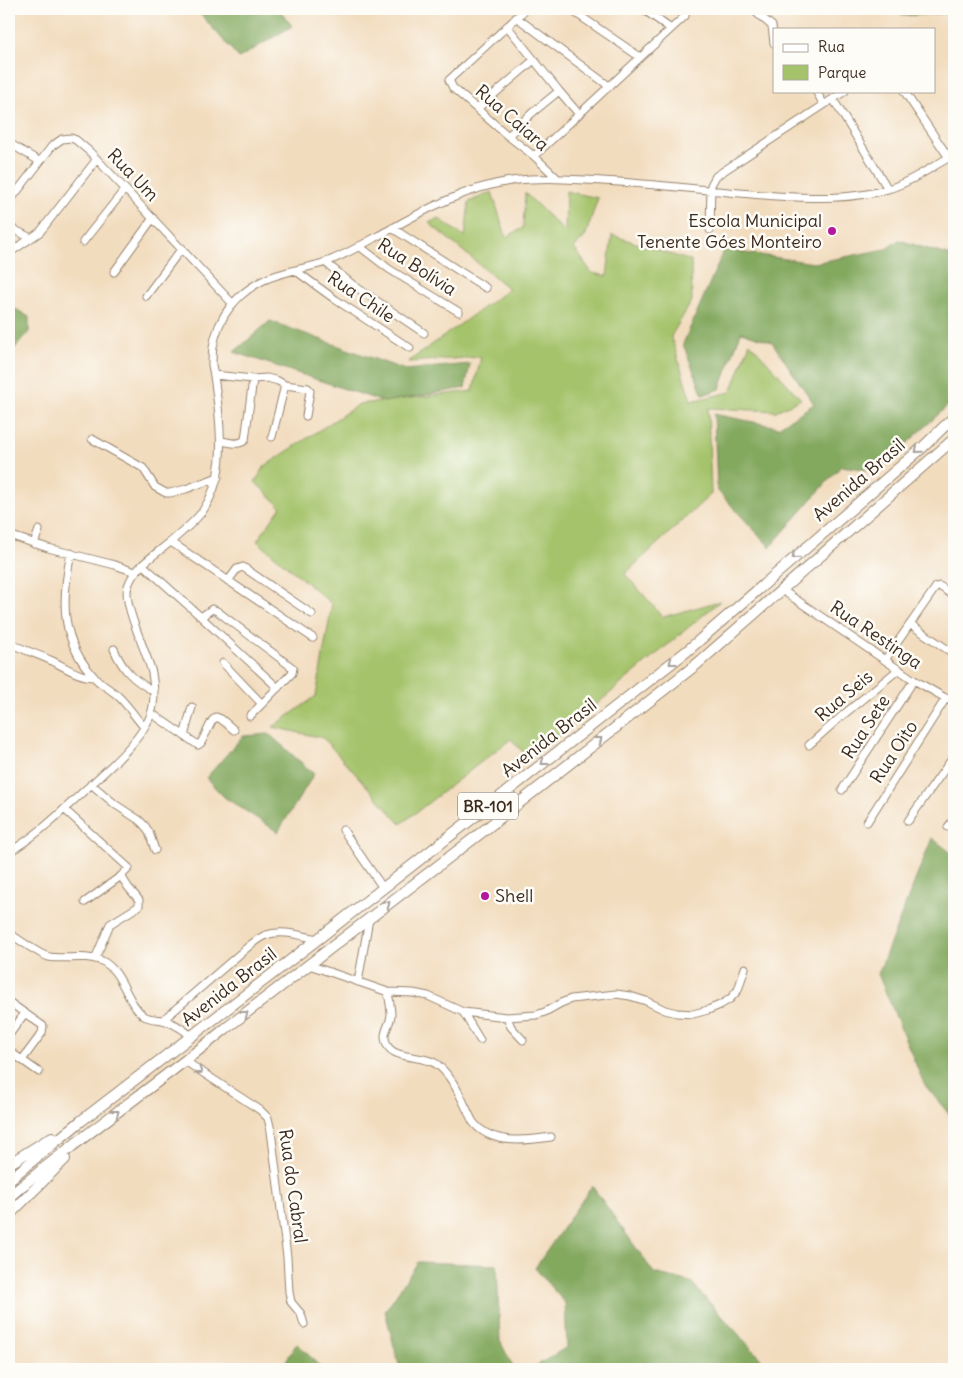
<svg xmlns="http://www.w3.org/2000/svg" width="963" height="1378" viewBox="0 0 963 1378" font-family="Delius,sans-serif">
<rect width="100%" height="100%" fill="#fdfcf7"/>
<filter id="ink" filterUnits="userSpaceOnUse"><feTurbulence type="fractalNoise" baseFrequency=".02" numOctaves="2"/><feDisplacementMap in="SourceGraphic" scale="10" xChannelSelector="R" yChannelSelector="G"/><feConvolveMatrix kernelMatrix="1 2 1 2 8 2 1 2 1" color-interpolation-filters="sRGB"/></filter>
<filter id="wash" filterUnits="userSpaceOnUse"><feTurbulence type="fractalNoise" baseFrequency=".0096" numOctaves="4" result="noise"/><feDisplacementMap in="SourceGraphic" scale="20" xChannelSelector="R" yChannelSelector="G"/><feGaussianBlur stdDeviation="1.12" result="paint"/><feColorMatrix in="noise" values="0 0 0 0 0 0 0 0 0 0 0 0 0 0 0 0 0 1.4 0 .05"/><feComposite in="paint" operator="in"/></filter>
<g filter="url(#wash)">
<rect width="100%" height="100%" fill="#f2dcbe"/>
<path fill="#a4c36b" stroke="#707644" d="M566,191L598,198L585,237L574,248L592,273L607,276L612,235L691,261L692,301L671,336L691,401L731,392L750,343L801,399L776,411L708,408L711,494L625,574L663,617L720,601L530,760L511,739L401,824L323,738L273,727L316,696L332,604L257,541L281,507L255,482L265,466L359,404L473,391L481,357L408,362L509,289L429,223L438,218L465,237L469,202L492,192L506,237L523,228L525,193L565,232Z"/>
<path fill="#83a95f" stroke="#5f6a3e" d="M196,9H279L292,26L239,58Z
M895,9H954V20L949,13L903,16Z
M899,240L954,257V400L877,471L841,466L770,547L717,490L714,414L778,427L814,404L772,342L741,332L720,389L703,395L683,344L724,250L814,263L886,249Z
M9,305L29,317V332L9,355Z
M270,321L405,370L470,364L465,388L384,402L234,352Z
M269,734L314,774L278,832L224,797L206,778L243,736Z
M932,838L954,855V1120L924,1084L878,974Z
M592,1186L654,1273L691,1282L770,1369H531L567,1347L565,1303L535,1268Z
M418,1262L497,1265L500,1341L514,1369H400L385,1311Z
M297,1343L322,1369H281Z"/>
</g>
<g filter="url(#ink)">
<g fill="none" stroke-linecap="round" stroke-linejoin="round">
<defs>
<path id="minor" d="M526,9L449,80L453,88L508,136L534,156L557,178
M570,9L640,57
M643,9L671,29
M752,9L772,26L774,43
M516,17L609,86
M507,26L559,91L578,113
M816,91L824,105
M904,91L949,158
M833,99L888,189
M478,108L534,60
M508,136L532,113L559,91
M9,143L39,161
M534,156L685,16L686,12L685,9
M9,188L16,192
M9,202L52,146L62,139L71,138L76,140L90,152L125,189L233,304
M9,227L31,238
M392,228L486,288
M710,230L711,185L716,176L845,91
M83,242L125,189
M359,246L389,269L459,312
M9,253L40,232L97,159
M325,262L353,285L424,333
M296,271L336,300L410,348
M114,272L153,218
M146,296L182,248
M214,375L253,379L267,378L278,381L285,385L308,388L310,391L306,416
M272,437L285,385
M92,439L143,468L155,487L166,493H170L186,489L218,477
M221,441C229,442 239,446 245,440L253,379
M9,535L48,548L115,565L135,572
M171,542L313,638
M34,544L39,530
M71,553C61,601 60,641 96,679C102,685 110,689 117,695C127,704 135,717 144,727
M143,565L201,617L278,688
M228,581L237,569L243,567L312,614
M782,590L914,680L954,703
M201,617L212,609L217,611L293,668L292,673L250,716
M910,624L954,654
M9,643C22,649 36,654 50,660C64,666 78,677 94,677
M114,649C122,669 134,681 154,691
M885,660L936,587L939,586L941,587L954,596
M223,663L262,704
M151,713L198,745L201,743L212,721L216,717L221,719L234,730
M184,736L192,707
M809,745L843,715L899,669
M91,784L116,805L139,820L145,826L149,832L155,850
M842,790L914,680
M64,809L129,868L121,876L85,902
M908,821L954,756
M867,822L946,698
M948,827L954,819
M343,830L383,888
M9,852C37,836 61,812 85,790C106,771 141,741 151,714C155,702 154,685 152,673C147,652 122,604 128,586C134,567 155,555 169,543C180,534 193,523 202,512C224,480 222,443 218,406C216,392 215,379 212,365C211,328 229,298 262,281C282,271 305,269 326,262C348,254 368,241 389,230C426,209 468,187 511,181C548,176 583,180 619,182C672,186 724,192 776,196C812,198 853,200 888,189C912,182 932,166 954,155
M9,933C18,939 40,955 49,957C66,960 84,954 102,961C123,971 126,1003 144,1016C149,1019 156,1019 162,1020C174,1022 183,1030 192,1036
M95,959L110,924L139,906V900L128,887L121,876
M309,965L388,992L413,993L428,996L463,1012L507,1017L536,1015L545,1012L561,1003L571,999L616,994L630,996L646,1001L665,1010L677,1013L693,1014L708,1010L720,1005L730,999L738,990L745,968
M358,982L369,919
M388,992C389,999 391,1007 391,1015C390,1026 381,1033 387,1045C395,1061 427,1054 439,1066C456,1081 463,1103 473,1122C491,1145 525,1141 551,1137
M9,1002L43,1026L42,1033L22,1060
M463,1012L480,1040
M507,1017L511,1027L523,1040
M163,1020L249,946C254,942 260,937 266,935C282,929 302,936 318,939
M9,1035L25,1013
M9,1051L39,1072
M185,1061L260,1110L268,1118L271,1131L287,1257L289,1292L291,1302L301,1314L304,1324"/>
<path id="highway" d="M9,1164L52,1137
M9,1180L81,1121L318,939L687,651L923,447L954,417
M9,1197C78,1138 154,1087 225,1029L473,839L697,664L954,439
M9,1215L65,1159"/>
</defs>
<use href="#minor" stroke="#96836e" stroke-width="9"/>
<use href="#highway" stroke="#96836e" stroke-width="12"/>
<use href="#minor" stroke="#fff" stroke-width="7"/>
<use href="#highway" stroke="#fff" stroke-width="10"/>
</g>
<defs><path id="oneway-chevron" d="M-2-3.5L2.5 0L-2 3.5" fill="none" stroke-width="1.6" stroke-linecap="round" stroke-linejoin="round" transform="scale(1.25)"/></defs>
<g stroke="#a79f9a">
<use href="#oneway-chevron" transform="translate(918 450) rotate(139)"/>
<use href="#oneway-chevron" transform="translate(795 556) rotate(139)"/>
<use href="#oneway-chevron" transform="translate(672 662) rotate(142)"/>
<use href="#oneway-chevron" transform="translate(599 740) rotate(-38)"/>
<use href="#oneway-chevron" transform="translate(544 762) rotate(142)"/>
<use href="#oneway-chevron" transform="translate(387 904) rotate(-38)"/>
<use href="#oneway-chevron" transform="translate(245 1014) rotate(-38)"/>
<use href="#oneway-chevron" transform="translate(199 1071) rotate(33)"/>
<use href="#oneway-chevron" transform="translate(116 1113) rotate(-37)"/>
</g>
</g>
<g fill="#b5179e" stroke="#fdfcf7" stroke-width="2">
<circle cx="832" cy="231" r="5"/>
<circle cx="485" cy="896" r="5"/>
</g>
<g text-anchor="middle" stroke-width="5" stroke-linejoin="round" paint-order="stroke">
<rect fill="#fdfcf7" stroke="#75695f" stroke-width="1" x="458" y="792.5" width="60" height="27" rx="4"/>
<g font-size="16" font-weight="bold" fill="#3b2a1e">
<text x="488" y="812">BR-101</text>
</g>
<g font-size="18" fill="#3b2a1e" stroke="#fdfcf7">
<text transform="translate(512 118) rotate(41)" y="6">Rua Caiara</text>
<text transform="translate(133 175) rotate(46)" y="6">Rua Um</text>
<text transform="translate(417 267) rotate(33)" y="6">Rua Bolívia</text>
<text transform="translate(361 297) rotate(34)" y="6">Rua Chile</text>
<text transform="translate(859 480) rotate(-41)" y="6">Avenida Brasil</text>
<text transform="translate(876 635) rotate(34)" y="6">Rua Restinga</text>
<text transform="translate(844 696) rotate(-40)" y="6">Rua Seis</text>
<text transform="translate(866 727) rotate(-57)" y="6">Rua Sete</text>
<text transform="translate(549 738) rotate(-38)" y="6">Avenida Brasil</text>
<text transform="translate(894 752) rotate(-57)" y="6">Rua Oito</text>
<text transform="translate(229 987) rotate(-38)" y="6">Avenida Brasil</text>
<text transform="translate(293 1186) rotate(82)" y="6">Rua do Cabral</text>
</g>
<g font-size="18" fill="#3b2a1e" stroke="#fdfcf7" text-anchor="end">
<text x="822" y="227">Escola Municipal<tspan x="822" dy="21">Tenente Góes Monteiro</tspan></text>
<text x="495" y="902" text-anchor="start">Shell</text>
</g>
</g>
<rect width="963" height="1378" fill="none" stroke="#fdfcf7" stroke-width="30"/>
<rect x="773" y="28" width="162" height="65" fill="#fdfcf7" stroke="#afa8a0"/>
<rect x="783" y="44" width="25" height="8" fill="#ffffff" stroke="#afa8a0"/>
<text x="818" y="52" font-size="15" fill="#3b2a1e">Rua</text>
<rect x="783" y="65" width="25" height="15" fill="#a4c36b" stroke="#afa8a0"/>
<text x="818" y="78" font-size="15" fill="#3b2a1e">Parque</text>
</svg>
